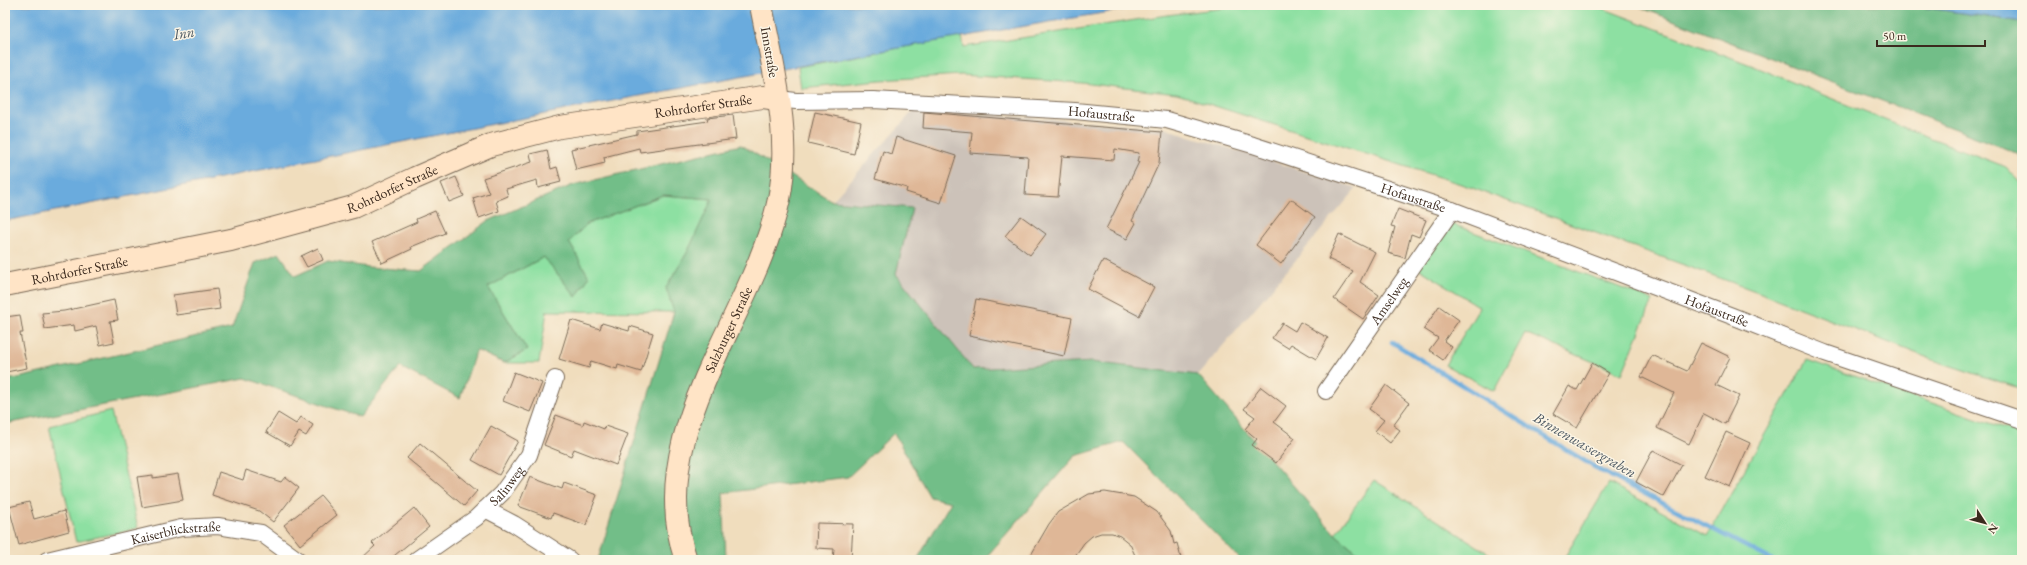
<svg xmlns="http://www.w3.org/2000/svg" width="2027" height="565" viewBox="0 0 2027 565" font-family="'EB Garamond',serif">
<rect width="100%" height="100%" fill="#fcf5e5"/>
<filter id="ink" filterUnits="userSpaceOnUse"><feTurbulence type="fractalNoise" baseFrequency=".025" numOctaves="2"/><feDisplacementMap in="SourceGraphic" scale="8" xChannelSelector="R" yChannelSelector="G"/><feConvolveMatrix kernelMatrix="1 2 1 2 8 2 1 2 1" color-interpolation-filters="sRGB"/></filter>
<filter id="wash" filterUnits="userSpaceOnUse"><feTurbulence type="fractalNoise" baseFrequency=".012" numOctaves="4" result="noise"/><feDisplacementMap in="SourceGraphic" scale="16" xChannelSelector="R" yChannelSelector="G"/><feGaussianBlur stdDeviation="0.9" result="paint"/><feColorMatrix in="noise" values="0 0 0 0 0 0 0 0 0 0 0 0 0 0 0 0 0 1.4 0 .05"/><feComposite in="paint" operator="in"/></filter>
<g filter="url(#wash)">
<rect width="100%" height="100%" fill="#f0ddbd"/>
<path fill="#ccc2b9" d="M915,109L1164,128L1357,188L1198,375L1092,362L973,369L895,274L912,208L832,201Z"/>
<path fill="#8de0a2" stroke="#648560" d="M1249,5H1594L1756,67L1864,112L2006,167L2022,184V389L1936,361L1761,293L1464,185L1177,94L1082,83L961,75L880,80L801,88L798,67L962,36L964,47L1167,15Z
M663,195L713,199L688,251L666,288L674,312L547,311L539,363H504L527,350L488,287L544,257L576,297L589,277L569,242L587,224Z
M1447,222L1653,300L1622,374L1525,333L1494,391L1445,365L1480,307L1418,268Z
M1807,360L2022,434V560H1563L1609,483L1707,536Z
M111,411L138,528L76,542L49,426Z
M1374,480L1499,560H1367L1335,534Z"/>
<path fill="#72be88" stroke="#567453" d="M1634,5H1908L2022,22V155Z
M741,145L832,201L912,208L896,274L973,369L1092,362L1198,375L1335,534L1367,560H1241L1123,442L1075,456L987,556L988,560H917L951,502L930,497L894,433L848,477L723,493L726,560H598L674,312L666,288L688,251L712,199L663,195L587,224L569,242L589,277L576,297L544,257L488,287L527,350L504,363L476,350L460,398L400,367L360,417L245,378L5,424V380L18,378L232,328L255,263L279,253L295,276L328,261L368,267L421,271L488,221L573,185Z"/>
<path fill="#6aabdd" stroke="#526a7e" d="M5,5H1152C768,67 386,145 5,221Z
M1908,5H2022V22Z"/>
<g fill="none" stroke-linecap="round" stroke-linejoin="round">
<path stroke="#6aabdd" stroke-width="4.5" d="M1392,342L1601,471L1772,560"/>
</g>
<g id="blocks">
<path fill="#dfb797" d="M815,112L861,122L854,154L808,143Z
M924,112L1162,132L1159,163L1132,221L1136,223L1127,239L1106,229L1139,162H1137L1139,153L1115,149L1114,160L1062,156L1058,197L1025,195L1028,157L970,153L972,132L923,128Z
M733,115L736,139L640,152L639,148L604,157L605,163L576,170L571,149L637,134V131L708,121L707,118Z
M896,137L956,156L941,203L906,192L907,188L875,179L883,151L891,154Z
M547,150L551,169L557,167L561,182L538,188L537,180L506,189L508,196L496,201L499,211L479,218L473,198L489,193L483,178L532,162L530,154Z
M456,177L464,196L449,202L441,183Z
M1291,199L1315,217L1281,264L1256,245Z
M1398,209L1426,220L1419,237L1411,234L1405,258L1388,253L1395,227L1391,226Z
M435,211L445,233L411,247L412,249L382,263L372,242L417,222L416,219Z
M1021,216L1046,234L1030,255L1005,236Z
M1339,234L1375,252L1360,282L1379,295L1363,319L1334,299L1353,271L1328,259Z
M318,248L323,260L307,267L301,256Z
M1103,260L1154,287L1139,316L1088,289Z
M217,289L220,309L176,315L173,295Z
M976,299L1072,318L1064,356L969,336Z
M114,300L118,320L110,321L114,342L100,345L96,326L75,331L74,325L45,329L42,313L64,311Z
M1439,306L1459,320L1444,341L1452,347L1443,360L1429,350L1438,338L1424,329Z
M20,315L23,333H20L27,368L6,372L5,317Z
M571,320L600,329L602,323L629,331L630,326L653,333L641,372L618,365L617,369L591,361L589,368L559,359Z
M1300,322L1328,338L1316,359L1291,344L1288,348L1272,338L1282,323L1295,331Z
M1701,343L1730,357L1716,385L1739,396L1725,424L1704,413L1689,444L1657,428L1674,393L1641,377L1652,355L1687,371Z
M1592,363L1609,373L1577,428L1553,414L1569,386L1577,390Z
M514,372L542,383L530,412L503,401Z
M1386,385L1409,403L1393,425L1400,430L1390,443L1375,431L1384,420L1369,409Z
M1261,387L1286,406L1274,422L1295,438L1276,463L1252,445L1257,439L1245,429L1255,417L1244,409Z
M278,413L296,424L301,417L313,425L306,436L299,432L290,446L266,432Z
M556,415L583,425L584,421L604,429L605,426L628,434L616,465L574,449L571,456L544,445Z
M491,426L518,441L499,475L472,460Z
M1726,432L1750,443L1730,487L1705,476Z
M420,443L477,491L464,506L407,458Z
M1653,450L1682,465L1664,497L1636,482Z
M246,470L281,482L285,477L299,488L273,522L259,511L212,495L219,472L243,480Z
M178,474L183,500L142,507L137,477L153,475V478Z
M530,477L562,489L564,483L597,495L586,525L553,513L551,518L518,506Z
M1105,492L1134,497L1157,512L1171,531L1174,544L1177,543L1181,558L1137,560L1130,544L1120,536L1112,533H1101L1092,536L1084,543L1072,560H1028L1049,524L1058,512L1089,494Z
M321,496L337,515L300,545L284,525Z
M29,502L34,519L64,511L69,531L19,545L9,507Z
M414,508L429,527L389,560H360L375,546L372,543Z
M817,523L853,524L851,560H833L834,549L816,548Z"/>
</g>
</g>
<g filter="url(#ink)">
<use href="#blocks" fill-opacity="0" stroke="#7a6956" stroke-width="1"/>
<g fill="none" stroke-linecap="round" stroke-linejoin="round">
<defs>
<g id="street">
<path id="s1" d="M778,99L796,101L873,100L1075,111L1167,120L1253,145L1452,210L1732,316L1825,353L2022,420"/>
<path id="s2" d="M1326,391L1452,210"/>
<path d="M485,509L514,524L570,560"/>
<path id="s3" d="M47,560L181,528L218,526L261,533L298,560"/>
<path id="s4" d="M416,560L476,518L502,493L529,455L555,379"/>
</g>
<g id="secondary">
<path id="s5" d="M5,285L231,240L353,207L415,178L491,145L560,127L763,97L778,99"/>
<path id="s6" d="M686,560C642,431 754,319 779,199C792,135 773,69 761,5"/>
</g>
</defs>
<use href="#street" stroke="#7a6956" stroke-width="18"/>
<use href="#secondary" stroke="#7a6956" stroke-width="24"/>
<use href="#street" stroke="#fff" stroke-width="16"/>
<use href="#secondary" stroke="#ffe4c6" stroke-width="22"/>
</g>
</g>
<g text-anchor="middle" stroke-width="3" stroke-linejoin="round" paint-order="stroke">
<g font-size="14" fill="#3b2a1e" stroke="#fcf5e5">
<text transform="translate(770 52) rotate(80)" y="5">Innstraße</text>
<text dy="5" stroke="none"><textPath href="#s5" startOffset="724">Rohrdorfer Straße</textPath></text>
<text dy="5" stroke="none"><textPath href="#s1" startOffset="324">Hofaustraße</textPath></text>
<text dy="5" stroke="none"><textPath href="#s5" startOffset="400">Rohrdorfer Straße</textPath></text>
<text dy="5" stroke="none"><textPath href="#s1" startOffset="648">Hofaustraße</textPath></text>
<text dy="5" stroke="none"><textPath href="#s5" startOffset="76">Rohrdorfer Straße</textPath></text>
<text dy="5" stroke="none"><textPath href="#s2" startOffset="110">Amselweg</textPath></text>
<text dy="5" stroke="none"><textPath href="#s1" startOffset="972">Hofaustraße</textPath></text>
<text dy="5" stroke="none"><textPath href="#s6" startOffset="241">Salzburger Straße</textPath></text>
<text dy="5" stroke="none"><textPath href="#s4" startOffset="118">Salinweg</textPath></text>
<text dy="5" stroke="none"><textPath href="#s3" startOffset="132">Kaiserblickstraße</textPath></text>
</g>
<g font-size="15" font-style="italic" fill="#4b5761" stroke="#fcf5e5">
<text transform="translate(184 33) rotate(-9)" y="5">Inn</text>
<text transform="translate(1585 445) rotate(30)" y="5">Binnenwassergraben</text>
</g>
</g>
<rect width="2027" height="565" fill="none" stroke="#fcf5e5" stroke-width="20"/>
<g transform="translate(1985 523) rotate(126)" stroke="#fcf5e5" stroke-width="3" paint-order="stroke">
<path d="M0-3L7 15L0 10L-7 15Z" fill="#3b2a1e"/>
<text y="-6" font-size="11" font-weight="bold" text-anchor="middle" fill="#3b2a1e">N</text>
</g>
<path d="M1877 40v6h108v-6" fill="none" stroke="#3b2a1e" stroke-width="2"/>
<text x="1883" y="40" font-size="12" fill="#3b2a1e" stroke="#fcf5e5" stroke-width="3" paint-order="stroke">50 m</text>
</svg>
